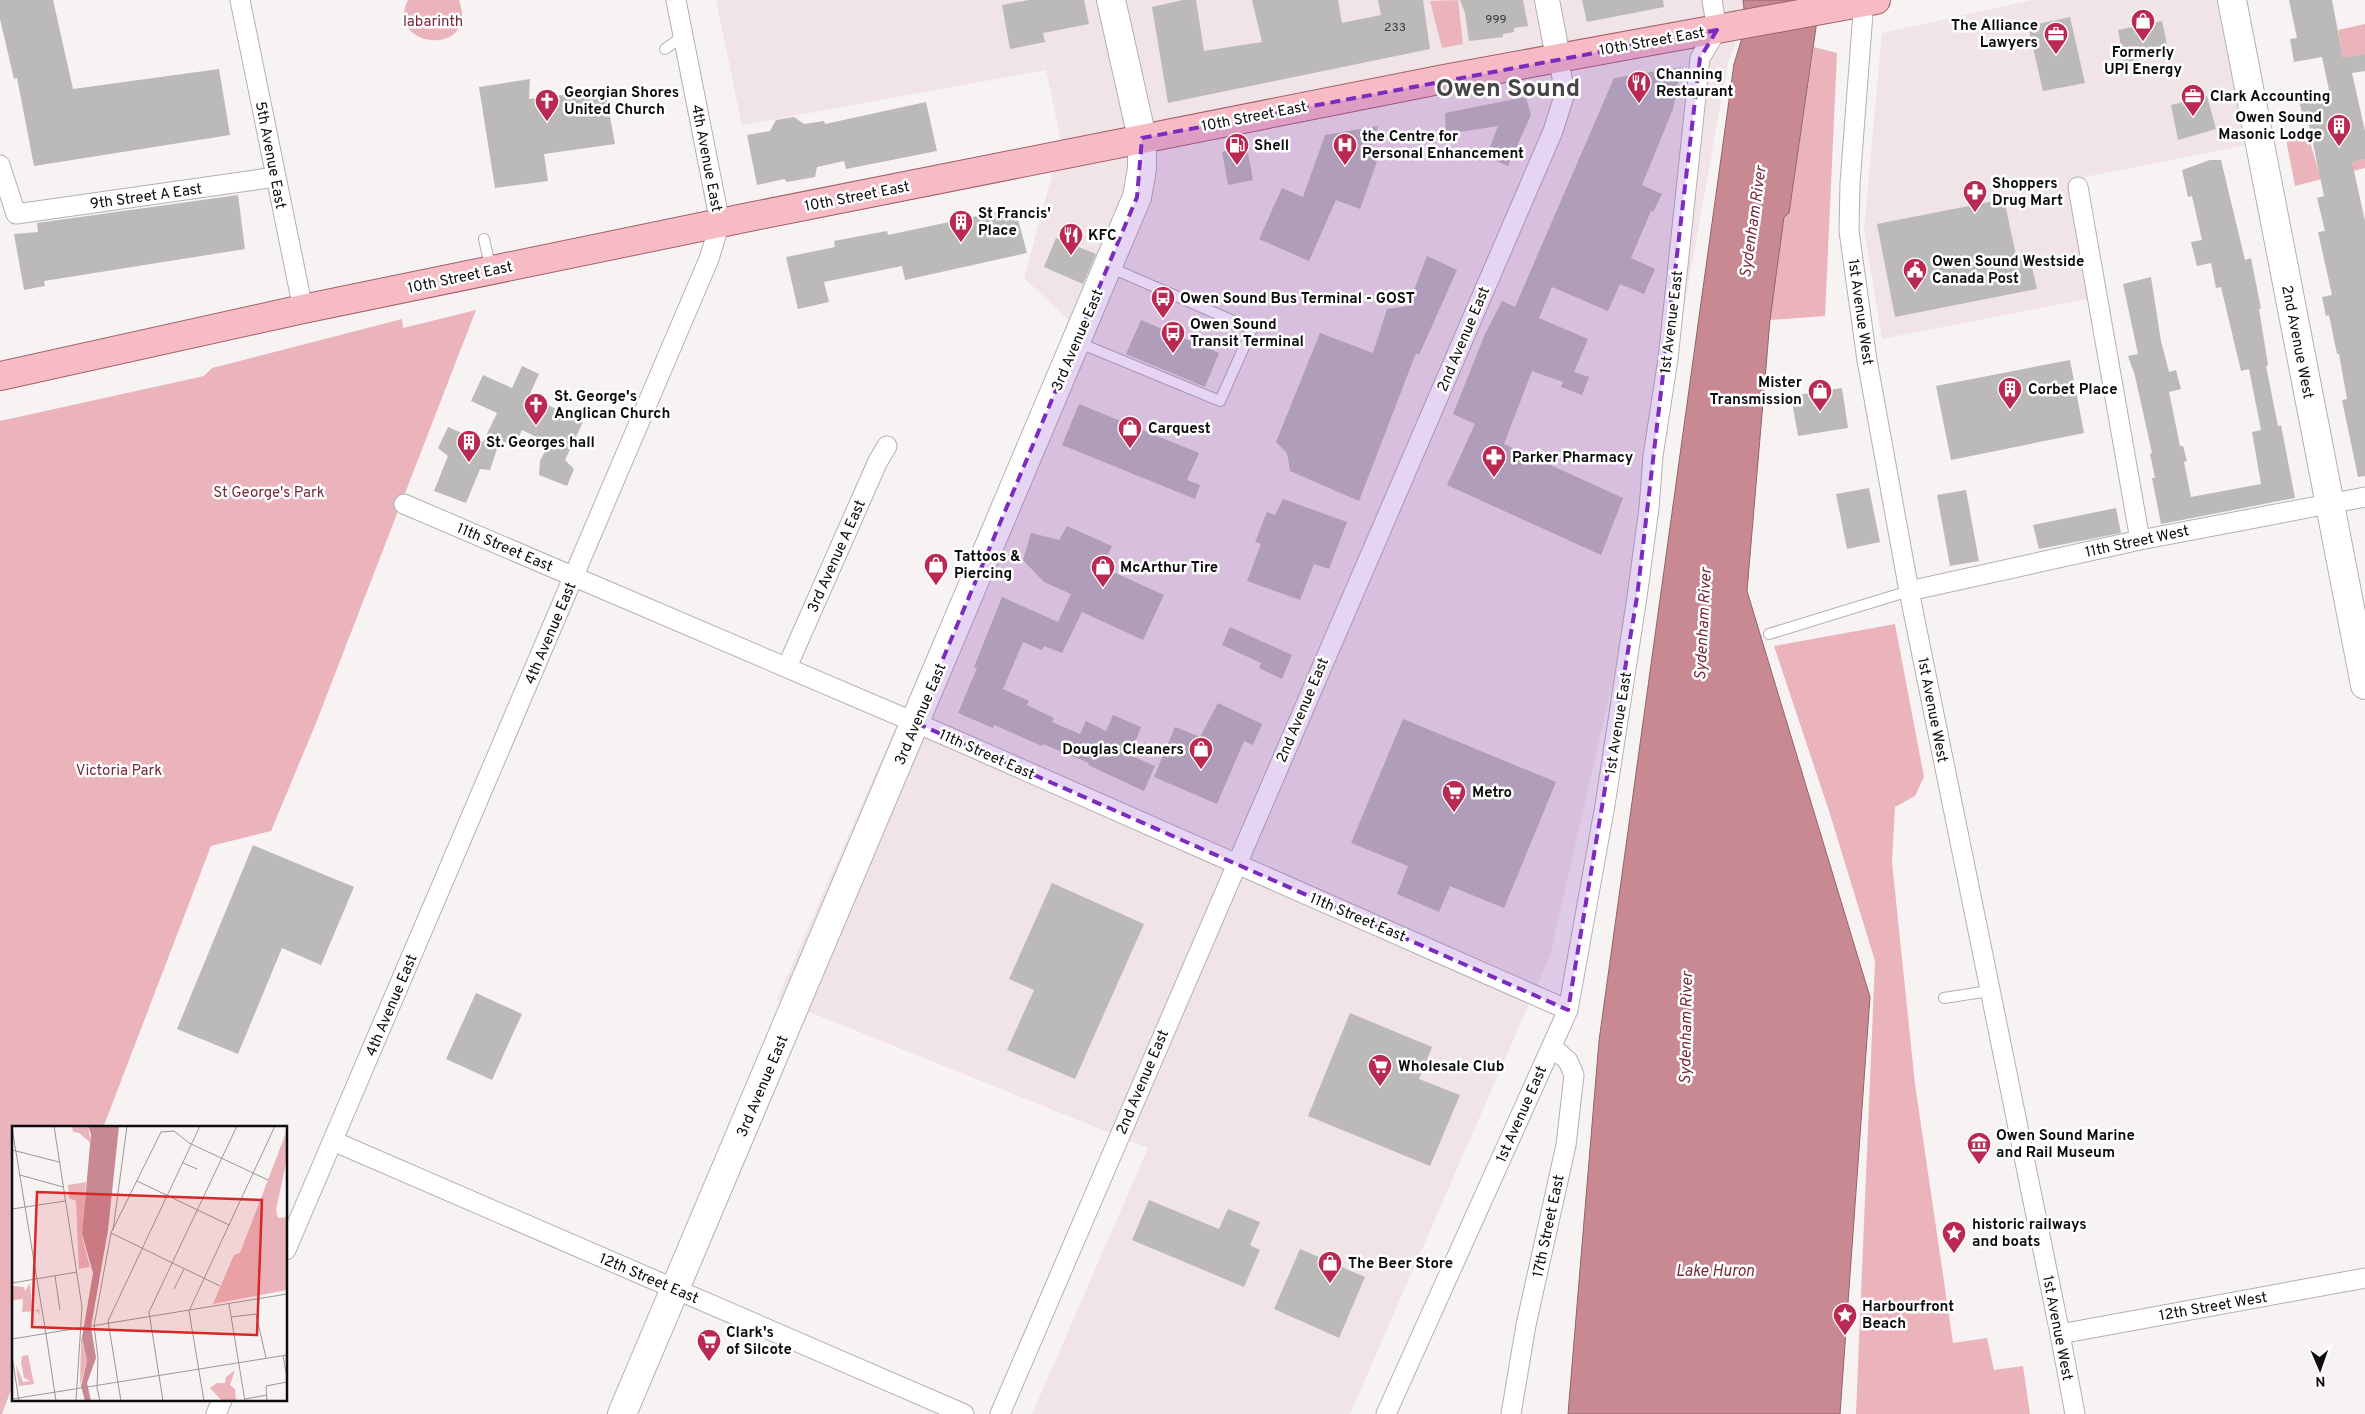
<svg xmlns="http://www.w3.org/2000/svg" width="2365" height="1414" viewBox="0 0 2365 1414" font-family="Overpass,sans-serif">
<rect width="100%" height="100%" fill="#f7f3f3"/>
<path fill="#f0e4e6" d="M716,0H1743L1745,17L1728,63L1633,592L1550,956L1350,1414H1032L1148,1148L777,999L1072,323L1024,278L1061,142L1046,70L742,125Z
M2032,0H2219L2247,145L2070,180L2087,299L1882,339L1864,229L1882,33Z"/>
<path fill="#ebb4bc" d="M408,0H459C480,59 383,48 408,0Z
M1458,0L1463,44L1442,48L1430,1Z
M2365,24V54L2343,59L2338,30Z
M1814,47L1837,53L1825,316L1770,320L1784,217L1789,213Z
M2308,135L2318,169L2365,159V168L2295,186L2286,139Z
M476,310L316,723L271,831L211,846L103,1128H14V1382L2,1414H0V421L204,376L212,368L402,319L403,328Z
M1895,624L1924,777L1915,796L1895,807L1892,862L1915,1084L1953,1343L1987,1338L1994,1370L2023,1366L2030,1414H1856L1875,961L1829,811L1774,646Z"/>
<path fill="#c88992" stroke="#90646a" d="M1743,0H1820L1789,213L1784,217L1770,320L1747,591L1870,997L1840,1414H1568L1599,1041L1734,64L1746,25Z"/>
<path fill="#bcb9b9" d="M0,0H53L73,89L219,69L230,135L34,166L17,78L14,79L0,19Z
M1029,0H1084L1089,24L1043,33L1045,42L1010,49L1002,5Z
M1183,0H1196L1204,51L1262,42L1252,0H1338L1342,23L1381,15L1378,0H1423L1430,49L1168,103L1152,7Z
M1460,0H1523L1528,26L1514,28V32L1503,34V37L1469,41L1465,13Z
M1582,0H1663L1664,7L1587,22Z
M2289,0H2332L2343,58L2365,54V71L2352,73L2365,131V159L2352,162L2365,221V476L2358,477L2342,400L2347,399L2339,354H2337L2329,315L2326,316L2322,297L2332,295L2318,232L2325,231L2317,198L2324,196L2308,120L2304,121L2298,97L2329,90L2322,57L2294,62L2290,39L2297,38Z
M2070,17L2085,83L2043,91L2028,26Z
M2162,21L2169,54L2124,63L2118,30Z
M1681,67L1673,109L1642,185L1662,194L1653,212L1651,211L1631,258L1655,269L1644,294L1620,284L1608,311L1552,287L1539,318L1588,339L1574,372L1589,377L1582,395L1561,387L1563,382L1532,371L1504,444L1623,498L1601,555L1447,485L1475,424L1453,414L1485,334L1502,301L1515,307L1614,78Z
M530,79L529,99L605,90L615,144L544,154L548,181L495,188L479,87Z
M2207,96L2216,129L2178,140L2171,105Z
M1526,97L1531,115L1508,166L1486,157L1498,126L1446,134L1445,113Z
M926,102L937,151L846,169L844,161L817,167L815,177L787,182L784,179L757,185L747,135L770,131L776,120L794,117L804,124L824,121L825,124Z
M1378,126L1370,150L1380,153L1360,209L1336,200L1309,261L1259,239L1282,188L1303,197L1325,135Z
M1247,147L1253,180L1228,185L1222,152Z
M2210,160H2221L2245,260L2251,258L2261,309H2259L2268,365L2266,366L2278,426L2281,425L2295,498L2161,524L2152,478H2155L2150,454L2152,453L2135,376L2128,356L2138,354L2123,284L2151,277L2161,341L2169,372L2176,370L2181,389L2169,392L2180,446H2183L2187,461L2184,462L2191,497L2261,484L2252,432L2261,430L2249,369L2241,371L2221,287L2216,288L2211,263L2197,266L2191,242L2202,240L2192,196L2188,197L2182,170Z
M238,195L245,249L44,281L45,286L24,290L14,234L38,232L37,223Z
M2004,199L2017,260L2030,258L2037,289L1895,317L1877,224Z
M1015,208L1027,253L905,280L902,266L824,282L829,302L798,309L786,257L835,247L834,241L887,231L888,235Z
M1056,238L1096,254L1083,284L1044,267Z
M1427,256L1457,270L1419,355L1416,353L1359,501L1290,471L1287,453L1276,442L1320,333L1373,353L1387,309L1408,306Z
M1141,320L1219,353L1205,387L1126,354Z
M2070,360L2084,433L1951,460L1936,386Z
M522,366L539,374L529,396L583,422L565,460L574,469L567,486L539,475L540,461L549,443L522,430L514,447L500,440L490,470L480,469L466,503L434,491L448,456L438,448L448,427L483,442L497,413L471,401L483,375L512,388Z
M1842,388L1848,428L1798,436L1791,396Z
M1079,404L1199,453L1187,480L1200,485L1195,499L1062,445Z
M1869,488L1880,542L1847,549L1836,494Z
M1966,490L1979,561L1950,566L1937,495Z
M1283,499L1347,522L1329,569L1314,564L1300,600L1247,581L1261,544L1255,542L1267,512L1275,515Z
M2116,508L2121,533L2039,549L2033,525Z
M1067,526L1112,546L1102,567L1164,595L1143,640L1082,612L1062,653L1044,646L1042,650L1023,642L1003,689L1029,701L1027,705L1054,718L1052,722L1080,734L1086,721L1106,731L1113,715L1141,727L1130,755L1155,766L1144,791L1088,765L1089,763L1043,744L1042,746L994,725L993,728L958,713L977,668L974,667L1002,597L1058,622L1071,594L1044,582L1023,560L1031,533L1059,540Z
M1230,627L1292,655L1282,679L1259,668L1261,663L1222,645Z
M1218,703L1262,724L1253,745L1244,741L1217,804L1154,777L1175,727L1200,737Z
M1403,719L1556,782L1504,908L1450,886L1439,912L1397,894L1408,866L1351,843Z
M253,845L354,887L321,965L282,948L238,1054L177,1029Z
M1052,883L1144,924L1075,1079L1007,1050L1034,990L1009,979Z
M476,993L522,1014L492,1080L446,1059Z
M1350,1013L1432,1047L1419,1079L1460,1095L1430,1166L1308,1116Z
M1149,1200L1219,1229L1228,1209L1260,1222L1250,1245L1260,1250L1244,1287L1132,1240Z
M1300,1249L1365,1277L1339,1338L1274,1309Z"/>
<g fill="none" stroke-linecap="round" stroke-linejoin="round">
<defs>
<path id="service" d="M665,49L683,36
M484,239L491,270
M1077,342L1220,401L1252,329L1109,267
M1769,634L1909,591
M1944,998L1989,991"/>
<path id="minor" d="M240,0L303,309
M1864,0L1850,183L1849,231L1867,360L1909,591L2060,1334L2075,1414
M0,165L16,214L276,177
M2078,187L2140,540
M404,504L949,737L1568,1010
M1909,591L2140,540L2365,497
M787,667L878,461L887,446
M333,1141L964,1414
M286,1250L709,259L720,223L676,0
M2060,1334L2365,1278
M216,1414L222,1400
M1000,1414L1553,131L1565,93L1558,57
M1386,1414L1568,1010L1605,805L1637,597L1649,508L1653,456L1668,359L1700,58L1717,30L1712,0
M1511,1414L1526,1325L1566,1145L1574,1075L1568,1061L1552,1047"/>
<path id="tertiary" d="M1547,0L1558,57"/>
<path id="secondary" d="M2232,0L2365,685
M622,1414L1137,197L1142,169V138L1111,0"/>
<path id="primary" d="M0,376L303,309L754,216L1444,79L1876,0"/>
</defs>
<use href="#service" stroke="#b4b0b1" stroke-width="12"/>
<use href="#minor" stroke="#b4b0b1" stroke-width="21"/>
<use href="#tertiary" stroke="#b4b0b1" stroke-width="26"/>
<use href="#secondary" stroke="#b4b0b1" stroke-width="30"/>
<use href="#primary" stroke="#a2616b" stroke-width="30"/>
<use href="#service" stroke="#fff" stroke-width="10"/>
<use href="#minor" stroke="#fff" stroke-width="19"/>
<use href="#tertiary" stroke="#fff" stroke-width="24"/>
<use href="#secondary" stroke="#fff" stroke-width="28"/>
<use href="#primary" stroke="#f7bbc5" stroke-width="28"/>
</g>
<path fill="#7b2cbf" fill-opacity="0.2" stroke="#7b2cbf" stroke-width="4" stroke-dasharray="10 6" stroke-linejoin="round" d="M1717,30L1700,58L1637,597L1568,1010L916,723L1137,197L1142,138Z"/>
<defs>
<symbol id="shop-pin" viewBox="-11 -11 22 30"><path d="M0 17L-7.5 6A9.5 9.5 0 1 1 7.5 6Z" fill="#b92952" stroke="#fff"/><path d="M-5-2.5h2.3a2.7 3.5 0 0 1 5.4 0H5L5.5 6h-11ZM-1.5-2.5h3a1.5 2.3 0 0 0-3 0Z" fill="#fff"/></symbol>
<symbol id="office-pin" viewBox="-11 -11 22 30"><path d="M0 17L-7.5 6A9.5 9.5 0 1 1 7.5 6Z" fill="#b92952" stroke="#fff"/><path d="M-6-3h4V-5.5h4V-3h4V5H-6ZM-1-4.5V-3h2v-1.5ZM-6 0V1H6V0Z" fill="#fff"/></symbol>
<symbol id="restaurant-pin" viewBox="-11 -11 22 30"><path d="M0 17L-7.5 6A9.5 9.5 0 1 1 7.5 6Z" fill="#b92952" stroke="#fff"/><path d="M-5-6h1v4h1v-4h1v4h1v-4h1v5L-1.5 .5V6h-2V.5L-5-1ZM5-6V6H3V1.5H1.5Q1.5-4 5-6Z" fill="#fff"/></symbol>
<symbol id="church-pin" viewBox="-11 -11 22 30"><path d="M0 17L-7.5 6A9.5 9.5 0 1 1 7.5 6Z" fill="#b92952" stroke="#fff"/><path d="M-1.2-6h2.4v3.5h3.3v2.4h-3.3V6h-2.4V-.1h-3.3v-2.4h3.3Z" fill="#fff"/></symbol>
<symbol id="building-pin" viewBox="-11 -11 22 30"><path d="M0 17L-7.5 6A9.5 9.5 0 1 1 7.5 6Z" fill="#b92952" stroke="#fff"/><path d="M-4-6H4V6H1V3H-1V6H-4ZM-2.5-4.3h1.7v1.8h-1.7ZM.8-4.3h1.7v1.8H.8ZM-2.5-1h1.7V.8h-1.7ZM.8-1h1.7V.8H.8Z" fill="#fff"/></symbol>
<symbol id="fuel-pin" viewBox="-11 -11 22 30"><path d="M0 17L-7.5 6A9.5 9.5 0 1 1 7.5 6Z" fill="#b92952" stroke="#fff"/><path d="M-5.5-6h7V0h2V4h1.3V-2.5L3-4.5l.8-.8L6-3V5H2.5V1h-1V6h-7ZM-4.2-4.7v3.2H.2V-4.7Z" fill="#fff"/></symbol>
<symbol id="hospital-pin" viewBox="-11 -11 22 30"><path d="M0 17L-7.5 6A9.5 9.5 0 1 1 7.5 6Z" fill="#b92952" stroke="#fff"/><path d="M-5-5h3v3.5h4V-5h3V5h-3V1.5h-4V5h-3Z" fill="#fff"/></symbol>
<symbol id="pharmacy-pin" viewBox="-11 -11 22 30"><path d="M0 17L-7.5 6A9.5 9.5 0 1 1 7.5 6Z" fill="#b92952" stroke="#fff"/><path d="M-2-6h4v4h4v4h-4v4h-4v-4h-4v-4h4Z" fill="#fff"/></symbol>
<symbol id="civic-pin" viewBox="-11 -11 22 30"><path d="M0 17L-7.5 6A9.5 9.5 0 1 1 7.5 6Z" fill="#b92952" stroke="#fff"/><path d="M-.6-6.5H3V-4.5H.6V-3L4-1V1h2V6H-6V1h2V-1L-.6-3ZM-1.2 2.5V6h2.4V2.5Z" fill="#fff"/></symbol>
<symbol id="bus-pin" viewBox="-11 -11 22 30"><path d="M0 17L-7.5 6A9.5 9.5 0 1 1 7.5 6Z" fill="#b92952" stroke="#fff"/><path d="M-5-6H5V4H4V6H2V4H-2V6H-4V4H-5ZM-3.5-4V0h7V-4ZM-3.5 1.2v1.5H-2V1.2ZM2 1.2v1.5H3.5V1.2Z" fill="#fff"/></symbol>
<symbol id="supermarket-pin" viewBox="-11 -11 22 30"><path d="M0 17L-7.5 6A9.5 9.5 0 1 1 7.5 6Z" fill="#b92952" stroke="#fff"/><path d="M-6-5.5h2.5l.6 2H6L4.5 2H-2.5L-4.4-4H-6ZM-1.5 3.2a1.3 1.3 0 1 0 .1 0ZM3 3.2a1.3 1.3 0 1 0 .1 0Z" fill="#fff"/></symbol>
<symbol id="museum-pin" viewBox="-11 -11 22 30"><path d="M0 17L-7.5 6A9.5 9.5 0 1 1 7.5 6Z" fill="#b92952" stroke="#fff"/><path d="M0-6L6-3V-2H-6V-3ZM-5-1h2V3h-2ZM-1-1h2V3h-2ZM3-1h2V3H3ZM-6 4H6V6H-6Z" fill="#fff"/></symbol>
<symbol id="sight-pin" viewBox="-11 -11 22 30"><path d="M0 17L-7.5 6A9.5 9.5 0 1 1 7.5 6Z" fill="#b92952" stroke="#fff"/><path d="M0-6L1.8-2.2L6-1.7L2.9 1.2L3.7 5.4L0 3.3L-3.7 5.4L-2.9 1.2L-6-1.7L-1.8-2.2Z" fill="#fff"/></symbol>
</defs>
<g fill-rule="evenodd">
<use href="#shop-pin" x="2129" y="7" width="28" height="38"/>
<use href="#office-pin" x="2042" y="20" width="28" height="38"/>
<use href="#restaurant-pin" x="1625" y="69" width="28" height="38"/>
<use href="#office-pin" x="2179" y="82" width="28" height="38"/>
<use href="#church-pin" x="533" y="87" width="28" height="38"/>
<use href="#building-pin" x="2325" y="112" width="28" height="38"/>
<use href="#fuel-pin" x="1223" y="131" width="28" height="38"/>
<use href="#hospital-pin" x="1331" y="131" width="28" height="38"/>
<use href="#pharmacy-pin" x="1961" y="178" width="28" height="38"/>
<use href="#building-pin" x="947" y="208" width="28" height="38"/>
<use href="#restaurant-pin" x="1057" y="221" width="28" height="38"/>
<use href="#civic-pin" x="1901" y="256" width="28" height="38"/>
<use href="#bus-pin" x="1149" y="284" width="28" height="38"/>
<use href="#bus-pin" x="1159" y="319" width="28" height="38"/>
<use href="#building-pin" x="1996" y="375" width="28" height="38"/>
<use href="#shop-pin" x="1806" y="377" width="28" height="38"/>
<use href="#church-pin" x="522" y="391" width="28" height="38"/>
<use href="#shop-pin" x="1116" y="414" width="28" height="38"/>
<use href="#building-pin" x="455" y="428" width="28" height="38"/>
<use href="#pharmacy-pin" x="1480" y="443" width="28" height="38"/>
<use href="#shop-pin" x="922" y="551" width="28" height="38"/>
<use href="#shop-pin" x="1089" y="553" width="28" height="38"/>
<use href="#shop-pin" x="1187" y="735" width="28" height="38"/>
<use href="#supermarket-pin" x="1440" y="778" width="28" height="38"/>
<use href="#supermarket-pin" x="1366" y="1052" width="28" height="38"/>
<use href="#museum-pin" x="1965" y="1130" width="28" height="38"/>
<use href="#sight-pin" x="1940" y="1219" width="28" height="38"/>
<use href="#shop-pin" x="1316" y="1249" width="28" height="38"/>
<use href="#sight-pin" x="1831" y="1301" width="28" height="38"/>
<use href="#supermarket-pin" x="695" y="1327" width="28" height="38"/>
</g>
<g text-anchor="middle" stroke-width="5" stroke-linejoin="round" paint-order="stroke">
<g font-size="12" fill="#3a3838">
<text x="1496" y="23">999</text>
<text x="1395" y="31">233</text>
</g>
<g font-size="15" fill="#76293a" stroke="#fff">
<text x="433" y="26">labarinth</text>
<text x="269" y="497">St George's Park</text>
<text x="119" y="775">Victoria Park</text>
</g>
<g font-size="15" font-weight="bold" fill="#0e0d0d" stroke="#fff" text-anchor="start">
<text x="2038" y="30" text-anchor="end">The Alliance<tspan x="2038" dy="17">Lawyers</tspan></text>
<text x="2143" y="57" text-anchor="middle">Formerly<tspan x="2143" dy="17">UPI Energy</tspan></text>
<text x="1656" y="79">Channing<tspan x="1656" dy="17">Restaurant</tspan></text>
<text x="564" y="97">Georgian Shores<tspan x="564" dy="17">United Church</tspan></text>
<text x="2210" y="101">Clark Accounting</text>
<text x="2322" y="122" text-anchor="end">Owen Sound<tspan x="2322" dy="17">Masonic Lodge</tspan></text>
<text x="1362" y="141">the Centre for<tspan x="1362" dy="17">Personal Enhancement</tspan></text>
<text x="1254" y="150">Shell</text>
<text x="1992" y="188">Shoppers<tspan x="1992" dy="17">Drug Mart</tspan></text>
<text x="978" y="218">St Francis'<tspan x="978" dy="17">Place</tspan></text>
<text x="1088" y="240">KFC</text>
<text x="1932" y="266">Owen Sound Westside<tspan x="1932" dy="17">Canada Post</tspan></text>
<text x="1180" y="303">Owen Sound Bus Terminal - GOST</text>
<text x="1190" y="329">Owen Sound<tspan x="1190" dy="17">Transit Terminal</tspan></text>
<text x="1802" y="387" text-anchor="end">Mister<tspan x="1802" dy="17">Transmission</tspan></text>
<text x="2028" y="394">Corbet Place</text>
<text x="554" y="401">St. George's<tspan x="554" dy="17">Anglican Church</tspan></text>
<text x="1148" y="433">Carquest</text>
<text x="486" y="447">St. Georges hall</text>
<text x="1512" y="462">Parker Pharmacy</text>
<text x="954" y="561">Tattoos &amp;<tspan x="954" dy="17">Piercing</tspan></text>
<text x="1120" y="572">McArthur Tire</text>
<text x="1184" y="754" text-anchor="end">Douglas Cleaners</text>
<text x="1472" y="797">Metro</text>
<text x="1398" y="1071">Wholesale Club</text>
<text x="1996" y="1140">Owen Sound Marine<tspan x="1996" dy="17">and Rail Museum</tspan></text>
<text x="1972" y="1229">historic railways<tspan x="1972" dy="17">and boats</tspan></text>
<text x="1348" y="1268">The Beer Store</text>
<text x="1862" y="1311">Harbourfront<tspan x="1862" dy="17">Beach</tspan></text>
<text x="726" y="1337">Clark's<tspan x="726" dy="17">of Silcote</tspan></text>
</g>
<g font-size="15" fill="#0e0d0d" stroke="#fff">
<text transform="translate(1652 41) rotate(-10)" y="5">10th Street East</text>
<text transform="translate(1254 116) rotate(-11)" y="5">10th Street East</text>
<text transform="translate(271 155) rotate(79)" y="5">5th Avenue East</text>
<text transform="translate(707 158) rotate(79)" y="5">4th Avenue East</text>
<text transform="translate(146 196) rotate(-8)" y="5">9th Street A East</text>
<text transform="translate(857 196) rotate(-11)" y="5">10th Street East</text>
<text transform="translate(460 277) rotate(-12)" y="5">10th Street East</text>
<text transform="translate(1861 312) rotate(82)" y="5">1st Avenue West</text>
<text transform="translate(1671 322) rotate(-83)" y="5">1st Avenue East</text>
<text transform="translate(1463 339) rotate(-67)" y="5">2nd Avenue East</text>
<text transform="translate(1077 340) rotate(-67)" y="5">3rd Avenue East</text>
<text transform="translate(2298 342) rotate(79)" y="5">2nd Avenue West</text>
<text transform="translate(2137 541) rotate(-12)" y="5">11th Street West</text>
<text transform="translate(505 547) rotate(23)" y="5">11th Street East</text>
<text transform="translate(836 556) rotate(-66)" y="5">3rd Avenue A East</text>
<text transform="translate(550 633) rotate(-67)" y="5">4th Avenue East</text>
<text transform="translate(1302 710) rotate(-67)" y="5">2nd Avenue East</text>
<text transform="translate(1933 710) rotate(79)" y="5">1st Avenue West</text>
<text transform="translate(920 714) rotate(-67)" y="5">3rd Avenue East</text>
<text transform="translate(1618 723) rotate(-81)" y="5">1st Avenue East</text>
<text transform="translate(987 754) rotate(24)" y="5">11th Street East</text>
<text transform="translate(1358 917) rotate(23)" y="5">11th Street East</text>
<text transform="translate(391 1005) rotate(-67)" y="5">4th Avenue East</text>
<text transform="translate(1142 1082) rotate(-67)" y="5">2nd Avenue East</text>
<text transform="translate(762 1086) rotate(-67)" y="5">3rd Avenue East</text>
<text transform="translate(1521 1114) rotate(-66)" y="5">1st Avenue East</text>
<text transform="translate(1548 1226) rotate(-78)" y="5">17th Street East</text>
<text transform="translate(649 1278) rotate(23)" y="5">12th Street East</text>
<text transform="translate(2213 1306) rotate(-10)" y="5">12th Street West</text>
<text transform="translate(2058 1328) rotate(79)" y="5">1st Avenue West</text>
</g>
<g font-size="16" font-style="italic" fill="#772a3b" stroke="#fff">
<text transform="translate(1752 222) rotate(-82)" y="6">Sydenham River</text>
<text transform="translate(1702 624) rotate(-87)" y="6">Sydenham River</text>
<text transform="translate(1685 1028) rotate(-89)" y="6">Sydenham River</text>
<text x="1715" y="1276">Lake Huron</text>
</g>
<g font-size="25" font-weight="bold" fill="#484545" stroke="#fff">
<text x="1508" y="96">Owen Sound</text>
</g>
</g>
<g transform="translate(12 1126)">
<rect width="275" height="275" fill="#f7f3f3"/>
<path d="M60,0H76L79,17L67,7L61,6ZM275,4V33L264,84L266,92L275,91V164L201,178L222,129L228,127ZM74,56L70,111L78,141L67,143L64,75L57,72L56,59ZM18,157L20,185L27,183L28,188L25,185L10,186L11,173L0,174V160L12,161L13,165ZM70,211L75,235L68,260L69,212ZM16,229L22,258L7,260L4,239L11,256L18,255L12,252L9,236L10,230ZM223,244L218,259L223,263L224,274L210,275L198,262L205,257H213L214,251Z" fill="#ebb4bc"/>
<path d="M76,0H107L96,104L79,201L84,232L75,257L79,275H73L69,260L75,235L70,211L81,147L70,108L79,8Z" fill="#c88992"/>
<path fill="none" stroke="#9a9797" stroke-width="1" d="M42,0L70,181L64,275M0,2L34,208M0,24L47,36M171,37L185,43M8,49L51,61M125,55L217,99M0,83L53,75M101,104L115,0M99,107L208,160M43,150L48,184M0,157L65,146M162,163L172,143M217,178L233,275M219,191L244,188L254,232M34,208L44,275M0,213L275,168M271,229L275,252M0,230L7,275M0,273L275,229M233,273L255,269M88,275L85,262L86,232L82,200L99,107L149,6L162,5L177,17L256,54M109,275L96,195L188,0M151,275L137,186L225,0M192,275L177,185L263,0M255,275L254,260L275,256"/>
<path fill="#d62828" fill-opacity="0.15" stroke="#d62828" stroke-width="2.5" d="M25,66L250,74L245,209L20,201Z"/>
<rect width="275" height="275" fill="none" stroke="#0e0d0d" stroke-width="2.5"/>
</g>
<g transform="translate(2320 1369) rotate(178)" stroke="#ffffff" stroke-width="4" paint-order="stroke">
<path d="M0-4L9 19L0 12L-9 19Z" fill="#0e0d0d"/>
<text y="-8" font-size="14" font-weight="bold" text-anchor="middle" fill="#0e0d0d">N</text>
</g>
</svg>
